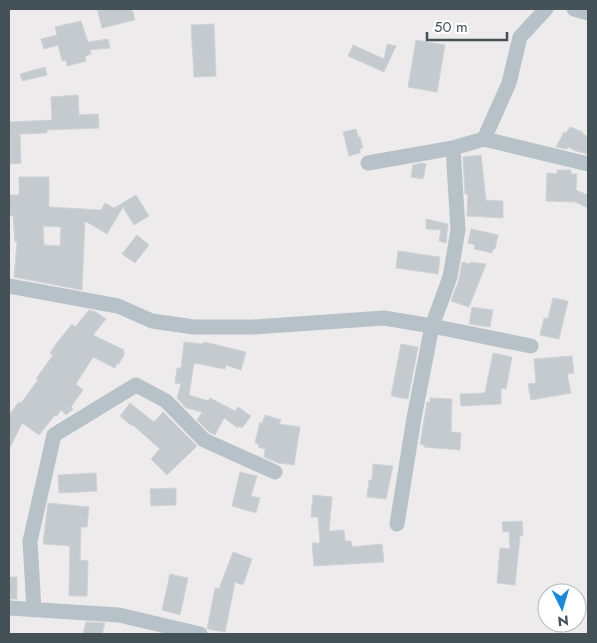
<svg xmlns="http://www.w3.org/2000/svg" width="597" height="643" viewBox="0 0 597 643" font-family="Jost,sans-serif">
<rect width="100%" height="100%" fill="#eeebec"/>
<path fill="#c5cace" stroke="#cfd3d7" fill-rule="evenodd" d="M97,9H132L135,20L102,28Z
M81,21L88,42L108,39L110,48L90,50L91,54L85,56L86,61L67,66L66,60L62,61L58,45L44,49L41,39L57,35L55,27Z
M214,24L216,76L194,77L191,25Z
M416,40L445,45L437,92L408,87Z
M387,44L396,46L384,72L348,56L353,45L384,59Z
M45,67L47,75L22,81L20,74Z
M78,95L79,115L98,114L99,128L47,130V133L20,134L21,163L9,164V154H11L9,122L52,120L51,97Z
M570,127L583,132L582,133L588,137V154L576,151L568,147L567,149L556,147L564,132L566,133Z
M356,129L358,137H360L363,148L360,149V153L349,156L343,132Z
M481,155L486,200L503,201V218L467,216L468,194H465L463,157Z
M421,163L426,164L423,179L411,177L413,165Z
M557,170H571V174H577L576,190L588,195V208L575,202L546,201L547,173L557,174Z
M19,177H49V207L101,210L105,203L114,208L136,195L149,216L134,225L123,207L107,234L85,221L82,290L14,277L17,242H15L13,216L9,215V195H19ZM43,226L61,227L60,246L44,245Z
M426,219L448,224L446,243L439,241L441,230L426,229Z
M471,229L498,235L495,249H493L492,253L474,249L475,245L468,243Z
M137,235L149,245L135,263L122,254Z
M398,251L440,257L438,274L396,268Z
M462,262L470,264V262L486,264L469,307L451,301L459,280Z
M553,298L568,301L559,339L540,335L544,318H548Z
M472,307L493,310L490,327L469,324Z
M89,310L96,312L106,319L93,335L124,350L123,353H125L119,364L117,363L115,368L93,357L76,384L83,390L71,407L73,409L66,415L61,410L57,416L55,415L39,435L22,423L9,450V415L19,402L21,403L38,380L36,379L53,355L50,353L56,344L72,324L75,327Z
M184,342L203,344L204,342L246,352L241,370L226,365L225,369L194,363L189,395L208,401L210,398L235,411L238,407L251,416L242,428L239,426L238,428L224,418L215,435L209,432L197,420L202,412L186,408L177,398L181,384L175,383L177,368H181Z
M401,344L418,347L408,399L391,396Z
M493,353L512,357L506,389L501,388V404L461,406L460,394L485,393Z
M572,356L574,373L567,374L571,393L531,400L528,384L536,383L534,359Z
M430,398L452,399L451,432L461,433L460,450L424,447V445L420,444L427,402H430Z
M130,403L154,422L163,412L197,446L167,475L151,459L160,449L133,425L132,426L120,416Z
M265,415L281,420L279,424L300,427L294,465L278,463L264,457L265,449L258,447L259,444L255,443L260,422L262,424Z
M373,464L393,466L386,499L367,497L369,480H372Z
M240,472L257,476L251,496L260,498L256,513L232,506Z
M96,473L97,491L59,493L58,475Z
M176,488V505L151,506L150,489Z
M313,495L332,497L329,531L344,530L345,541H351L352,547L382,544L384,562L314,566L312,543H320L318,517H311Z
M48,503L89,507L87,527H81L80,560L88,561L87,596H69L70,546L43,544Z
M522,521L523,535L520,536L515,585L497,583L500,548L510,549L509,531L503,532L502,522Z
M233,552L252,559L243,585L235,582L225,632L207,629L215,588L219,589Z
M170,574L188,578L180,615L162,610Z
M9,577H17V599H9Z
M86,622L105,623L102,634H83Z"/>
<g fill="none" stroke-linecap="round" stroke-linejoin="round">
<path stroke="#b7c2c8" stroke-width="15" d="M574,9L588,13
M484,139L509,83L520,37L546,9
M368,163L453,148L484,139L588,164
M9,286L118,306L152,321L194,327H253L384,318L432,326L531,346
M397,524L414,418L432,326L450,277L458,230L453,148
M9,608L119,615L200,634
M34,610L30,541L54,435L136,385L166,401L204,440L275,472"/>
</g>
<rect width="597" height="643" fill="none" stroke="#445258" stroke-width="20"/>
<g transform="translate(562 608) rotate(175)"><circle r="24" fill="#ffffff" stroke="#b4babc"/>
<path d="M0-4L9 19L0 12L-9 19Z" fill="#1c88d7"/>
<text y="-8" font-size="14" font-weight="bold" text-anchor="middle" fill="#445258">N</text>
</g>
<path d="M427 32v8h80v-8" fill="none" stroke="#445258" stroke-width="2.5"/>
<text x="434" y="32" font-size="15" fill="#445258" stroke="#ffffff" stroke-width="4" paint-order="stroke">50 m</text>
</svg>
